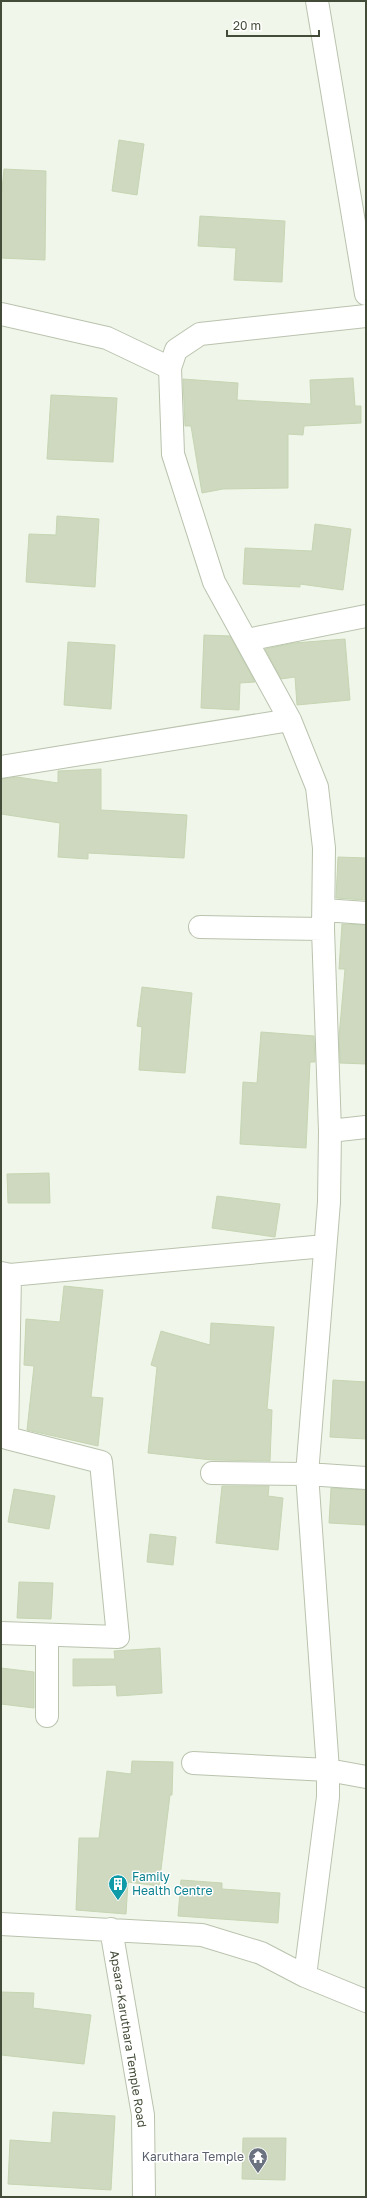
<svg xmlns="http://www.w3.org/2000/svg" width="367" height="2198" viewBox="0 0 367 2198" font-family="'Golos Text',sans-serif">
<rect width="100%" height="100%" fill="#f1f6eb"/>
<path fill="#ced9bf" stroke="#c6d5b2" d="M119,140L144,144L137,195L112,191Z
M4,169L46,171L45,260L1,258V200Z
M200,216L285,221L282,282L234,280L236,248L198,246Z
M353,378L355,406H361V423L304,426L303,435L288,434V488L223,489L202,493L191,426H185L183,379L238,383L237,400L311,404L310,380Z
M51,395L117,398L113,462L47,459Z
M57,516L99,519L95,587L26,582L29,534L56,535Z
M315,524L351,529L343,590L300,584V587L243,584L245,548L312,551Z
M204,635L230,636L255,682L240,683L239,710L201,708Z
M345,639L350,700L297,705L295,677L281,679L265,649L294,643Z
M68,642L115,645L111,709L64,705Z
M101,769V810L187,815L184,858L88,853V859L58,857L60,823L1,814V779L17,777L58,783V771Z
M338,857L366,858V900L336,898Z
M342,924L366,925V1064L340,1063L339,1037L345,969H339Z
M142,987L192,993L185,1073L139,1070L142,1027L137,1026Z
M261,1032L314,1036L315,1062H310L306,1148L240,1144L243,1082L257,1083Z
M49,1173L50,1203H8L7,1174Z
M217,1196L280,1204L275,1237L212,1228Z
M64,1286L103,1290L91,1397L103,1398L98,1446L27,1430L34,1366L24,1365L26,1319L60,1322Z
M211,1323L274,1327L267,1409L272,1410L270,1461L212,1460L148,1453L157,1367L151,1365L161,1331L210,1345Z
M333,1380L366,1382V1439L330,1437Z
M222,1486H269L268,1496L283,1498L278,1550L216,1543Z
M331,1488L366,1490V1525L329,1523Z
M14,1489L55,1496L49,1529L8,1522Z
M150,1534L176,1537L173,1565L147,1562Z
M19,1582L53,1583L51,1619L17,1618Z
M160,1648L162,1693L117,1696L116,1685L73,1686V1659H115L114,1651Z
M1,1668L34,1672V1708L1,1704Z
M132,1761L173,1762L172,1795H170L159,1886L128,1882L126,1914L76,1910L79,1838H99L107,1771L131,1774Z
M181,1880L222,1883V1889L280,1893L278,1923L178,1916Z
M1,1992L34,1993L33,2008L91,2015L84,2064L1,2055Z
M53,2112L115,2116L111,2190L8,2184L10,2140L51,2143Z
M243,2138H286L285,2180L242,2179Z"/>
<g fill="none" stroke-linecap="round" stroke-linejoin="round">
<defs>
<path id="minor" d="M317,1L366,294
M1,314L107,338L170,368L176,350L200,334L366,316
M247,640L366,616
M1,767L290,720
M324,910L366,913
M200,927L323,929
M330,1131L366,1127
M1,1273L10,1275L325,1246
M212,1473L307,1474L366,1478
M1,1633L118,1637L101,1462L7,1438L10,1275
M47,1636V1716
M193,1763L328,1770L366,1777
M1,1924L202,1935L261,1953L305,1976L328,1797V1770L307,1474L329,1202L330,1131L323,929L324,848L317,787L290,720L214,582L173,454L170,368
M111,1929L143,2115L144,2197
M305,1976L366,2001"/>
</defs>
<use href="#minor" stroke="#b9c3ad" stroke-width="24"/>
<use href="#minor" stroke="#fff" stroke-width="22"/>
</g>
<defs>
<symbol id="building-pin" viewBox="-11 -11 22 30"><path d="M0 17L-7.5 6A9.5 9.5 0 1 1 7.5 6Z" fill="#0f9aa8" stroke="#fff"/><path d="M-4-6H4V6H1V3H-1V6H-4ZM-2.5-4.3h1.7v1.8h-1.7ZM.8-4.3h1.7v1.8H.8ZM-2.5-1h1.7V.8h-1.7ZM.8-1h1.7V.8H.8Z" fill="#fff"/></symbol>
<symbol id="temple-pin" viewBox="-11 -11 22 30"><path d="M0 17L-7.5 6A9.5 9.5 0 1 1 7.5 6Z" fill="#6b7280" stroke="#fff"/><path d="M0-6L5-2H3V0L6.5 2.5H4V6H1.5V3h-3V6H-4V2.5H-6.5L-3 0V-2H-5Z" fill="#fff"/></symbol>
</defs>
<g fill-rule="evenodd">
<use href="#building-pin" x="107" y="1873" width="22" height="30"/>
<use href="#temple-pin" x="247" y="2146" width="22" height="30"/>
</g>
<g text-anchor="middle" stroke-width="3" stroke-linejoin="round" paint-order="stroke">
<g font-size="12" fill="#0d838f" stroke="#fff" text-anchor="start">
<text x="132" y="1881">Family<tspan x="132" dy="14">Health Centre</tspan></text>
</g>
<g font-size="12" fill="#434c38" stroke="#fff">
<text transform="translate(128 2039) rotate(81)" y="4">Apsara-Karuthara Temple Road</text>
</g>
<g font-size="12" fill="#5b616d" stroke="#fff" text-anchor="end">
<text x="244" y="2161">Karuthara Temple</text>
</g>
</g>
<rect width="367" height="2198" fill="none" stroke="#434c38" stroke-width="4"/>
<path d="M227 30v6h92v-6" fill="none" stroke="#434c38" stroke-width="2"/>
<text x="233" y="30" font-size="12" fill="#434c38" stroke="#ffffff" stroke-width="3" paint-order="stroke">20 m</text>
</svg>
